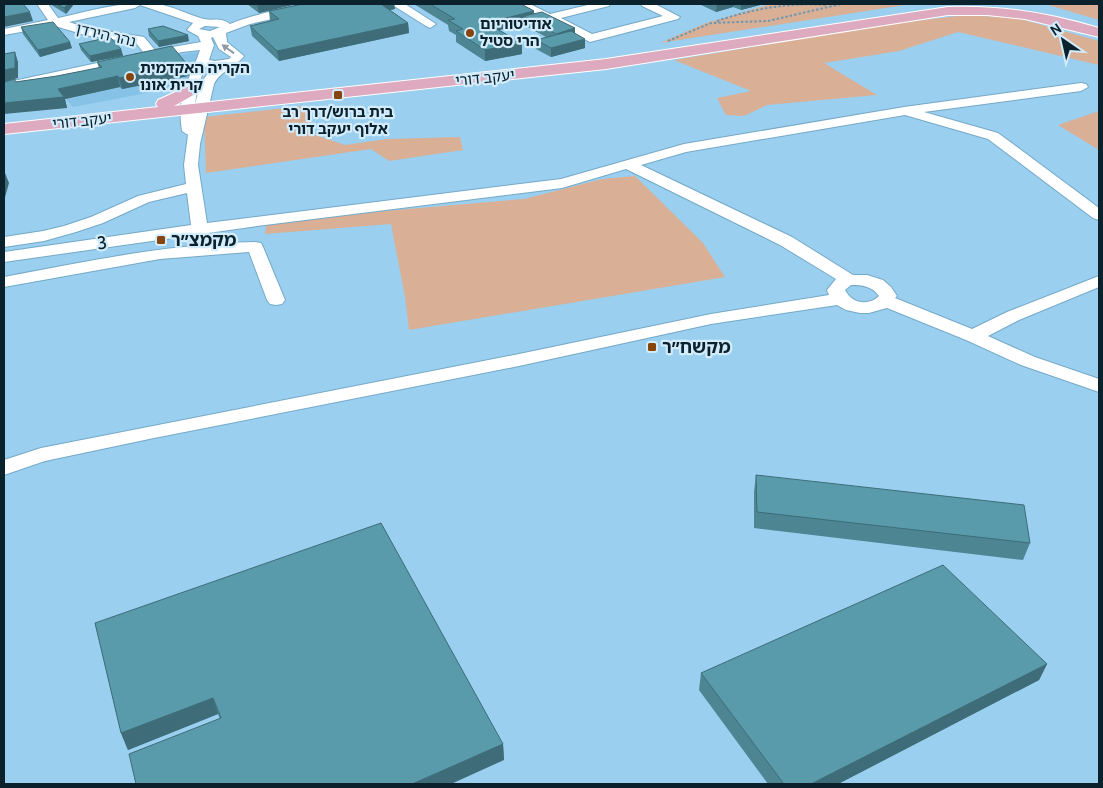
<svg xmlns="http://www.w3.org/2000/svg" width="1103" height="788" viewBox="0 0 1103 788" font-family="Cabin,'Noto Sans Hebrew',sans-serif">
<rect width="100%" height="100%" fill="#9acfef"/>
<path fill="#86c2e5" d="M198,52L195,74L174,87L152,92L73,107L51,81L153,58Z"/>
<path fill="#d9b096" d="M771,4H911L660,43L706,23Z
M1045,4H1099V20Z
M966,15L1017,18L1099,41V65L958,32L899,51L824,63L877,95L767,105L744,116L726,115L717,98L751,91L674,60L889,24Z
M302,106L314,126L313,134L345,145L387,139L460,137L463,150L389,161L371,149L206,173L204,117Z
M1099,111V150L1058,125Z
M635,176L703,243L725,277L409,330L405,297L391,224L265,234L267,221L524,199L602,179Z"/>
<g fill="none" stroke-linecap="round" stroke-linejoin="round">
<defs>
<path id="minor" d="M37,4H48L58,18C90,11 124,0 157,4C173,6 188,15 204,19C214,21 220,17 230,24C261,12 298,4 331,4L326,7L250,24L226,33L227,42L244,56C235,68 221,70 214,84L200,144L198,165L207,223L561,179L684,144L904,107L1081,83L1086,84L1088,87L1081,91L924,112L998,133L1099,208V220L1093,218L988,139L905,115L686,152L641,165L792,237L853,275H867L883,280L891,287L897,296L895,298L972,329L1007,312L1099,276V287L1019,320L988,336L1035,357L1099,379V392L1021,365L966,340L887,308L869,313H860L846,310L837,305L711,324L519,366L154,438L45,461L4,475V460L41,448L519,354L711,314L829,295L827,290L836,279L780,245L626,169L562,188L257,226L4,262V252L191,225L187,193L149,202L103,223L76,232L44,241L4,247V237L43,231L64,226L91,217L138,196L186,184L184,165L188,135L182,131C176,95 190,80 200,50L182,52L4,91V83L144,53L136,43L85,35L55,26L4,35V29L48,20ZM140,5L193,23L187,30L198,36L201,42L155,50L144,37L87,28L69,22L135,8ZM205,26L220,27L210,31L199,29ZM213,37L219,49L231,57L229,59L215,61L209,60L214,45L211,38ZM205,67L212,68L200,84L194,109L198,86ZM851,285C862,285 872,286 879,296C869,306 852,304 845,290Z
M391,4H405L436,24L430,28L426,26Z
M516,4H530L550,14L592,4H610L609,6L561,18L592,34L663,16L642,6L641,4H655L680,17L678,19L590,42L545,20Z
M255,242L261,243L263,247L285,300L282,304L276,305L270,304L267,300L249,252L160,259L4,287V277C87,261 170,244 255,242Z"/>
<path id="major" d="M948,7C1000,5 1049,13 1099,28V37L1025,19L987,15H948L606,69L4,134V124L158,107L156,104L158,100L191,85L197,87L199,90L197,93L174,106L606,59Z"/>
</defs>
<use href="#minor" stroke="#74a9c7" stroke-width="2"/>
<use href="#major" stroke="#fff" stroke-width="2"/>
<path stroke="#6c97b1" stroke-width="2" stroke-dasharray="2.5 2" stroke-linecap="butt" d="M717,21C752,9 790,2 827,5
M668,41L711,23L768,21L841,4"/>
<use href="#minor" fill="#fff" fill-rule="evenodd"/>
<use href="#major" fill="#ddaabf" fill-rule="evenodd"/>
</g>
<path fill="#4d8593" d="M50,4H74L66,14Z
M247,4H394L395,9L390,10L408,23L409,33L279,61L252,36L250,26L270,21L269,11L297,5H292L259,13Z
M412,4H521L534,11V13L575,28V33L585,48L551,57L536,49V40L546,37L524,25V24L499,30L522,43V54L485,61L456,42V35L449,31L448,25L414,4Z
M699,4H764L741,10L733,7L716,12Z
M21,27L72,48L40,57L23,34Z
M148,29L189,41L159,47L149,36Z
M79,44L121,49L123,56L91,62L81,50Z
M97,62L186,63L189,74L188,76L122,89L120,87L65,99L67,108L16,82L57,76L99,68Z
M756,475L1030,543L1023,560L754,528V492Z
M95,623L503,744L504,760L220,719L218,714L128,750L121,733Z
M1047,664L1039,680L838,784H768L699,690L701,673Z"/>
<path fill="#3e6c78" d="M68,4H74L66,14L64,8Z
M257,4H292V5L259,13Z
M379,4H394L395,9L380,12Z
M717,4H734L733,7L716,12Z
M741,4H764L741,10Z
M534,11V21L524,16V24L487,33L486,23Z
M30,12L33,21L4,27V17Z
M408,23L409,33L279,61L277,51Z
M575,28V38L556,43V34Z
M188,35L189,41L159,47L158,41Z
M585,39V48L551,57V48Z
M70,42L72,48L40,57L38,50Z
M522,43V54L485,61V50Z
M121,49L123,56L91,62L90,56Z
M15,52L18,62V78L4,82V70Z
M186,63L189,74L188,76L122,89L119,78Z
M118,76L120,87L65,99L67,108L4,114V103L58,89Z
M5,173L9,183L4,201V178Z
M1047,664L1039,680L838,784H811Z
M213,698L218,714L128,750L121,733Z
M503,744L504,760L451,784H412Z"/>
<path fill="#599bab" stroke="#3e6c78" d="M4,4H23L30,12L4,17Z
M57,4H68L64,8Z
M303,4H381L408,23L277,51L250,26L279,19L269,11Z
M430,4H521L534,11L486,23L522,43L485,50L456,31L463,29L448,20L455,19Z
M542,12L575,28L556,34L524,16Z
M53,22L70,42L38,50L21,27Z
M163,26L188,35L158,41L148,29Z
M571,31L585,39L551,48L536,40Z
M110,37L121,49L90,56L79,44Z
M172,46L186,63V65L119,78L118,76L58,89L64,97L4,103V82L15,79V82L57,76L102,67L97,62Z
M15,52V68L4,70V54Z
M756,475L1024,505L1030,543L757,512Z
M381,523L503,744L412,784H136L129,754L221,718L213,698L121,733L95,623Z
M943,565L1047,664L811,784H784L701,673Z"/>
<defs><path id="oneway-solid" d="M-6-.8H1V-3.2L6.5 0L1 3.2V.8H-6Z" transform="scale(1.25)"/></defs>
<use fill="#919ba0" href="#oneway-solid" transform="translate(228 49) rotate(-144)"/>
<g fill="#85450d" stroke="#d2ecfc" stroke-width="2">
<circle cx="470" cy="33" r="5"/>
<circle cx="130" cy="77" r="5"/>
<rect x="333" y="90" width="10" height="10" rx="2.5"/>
<rect x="156" y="235" width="10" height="10" rx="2.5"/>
<rect x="647" y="342" width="10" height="10" rx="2.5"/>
</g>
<g text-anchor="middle" stroke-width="4.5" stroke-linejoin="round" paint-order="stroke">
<g font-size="15" font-weight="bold" fill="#0b212c" stroke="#d2ecfc" text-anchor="start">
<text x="480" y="29">אודיטוריום<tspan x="480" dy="17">הרי סטיל</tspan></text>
<text x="140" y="73">הקריה האקדמית<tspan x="140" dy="17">קרית אונו</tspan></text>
<text x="338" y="117" text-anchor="middle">בית ברוש/דרך רב<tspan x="338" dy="17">אלוף יעקב דורי</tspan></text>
</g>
<g font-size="15" fill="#0b212c" stroke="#d2ecfc">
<text transform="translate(106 35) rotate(13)" y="5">נהר הירדן</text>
<text transform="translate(485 78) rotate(-6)" y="5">יעקב דורי</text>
<text transform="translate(82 121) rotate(-6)" y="5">יעקב דורי</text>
</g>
<g font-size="18" font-weight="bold" fill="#0b212c" stroke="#d2ecfc" text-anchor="start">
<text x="171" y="246">מקמצ״ר</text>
<text x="662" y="353">מקשח״ר</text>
</g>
<g font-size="18" fill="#0b212c" stroke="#d2ecfc">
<text transform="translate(102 243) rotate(-8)" y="6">3</text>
</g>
</g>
<rect width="1103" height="788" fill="none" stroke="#0b212c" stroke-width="10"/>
<g transform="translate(1063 40) rotate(326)" stroke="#d2ecfc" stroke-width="4" paint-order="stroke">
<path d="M0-4L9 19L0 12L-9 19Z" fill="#0b212c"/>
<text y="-8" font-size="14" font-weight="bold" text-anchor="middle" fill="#0b212c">N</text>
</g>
</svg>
